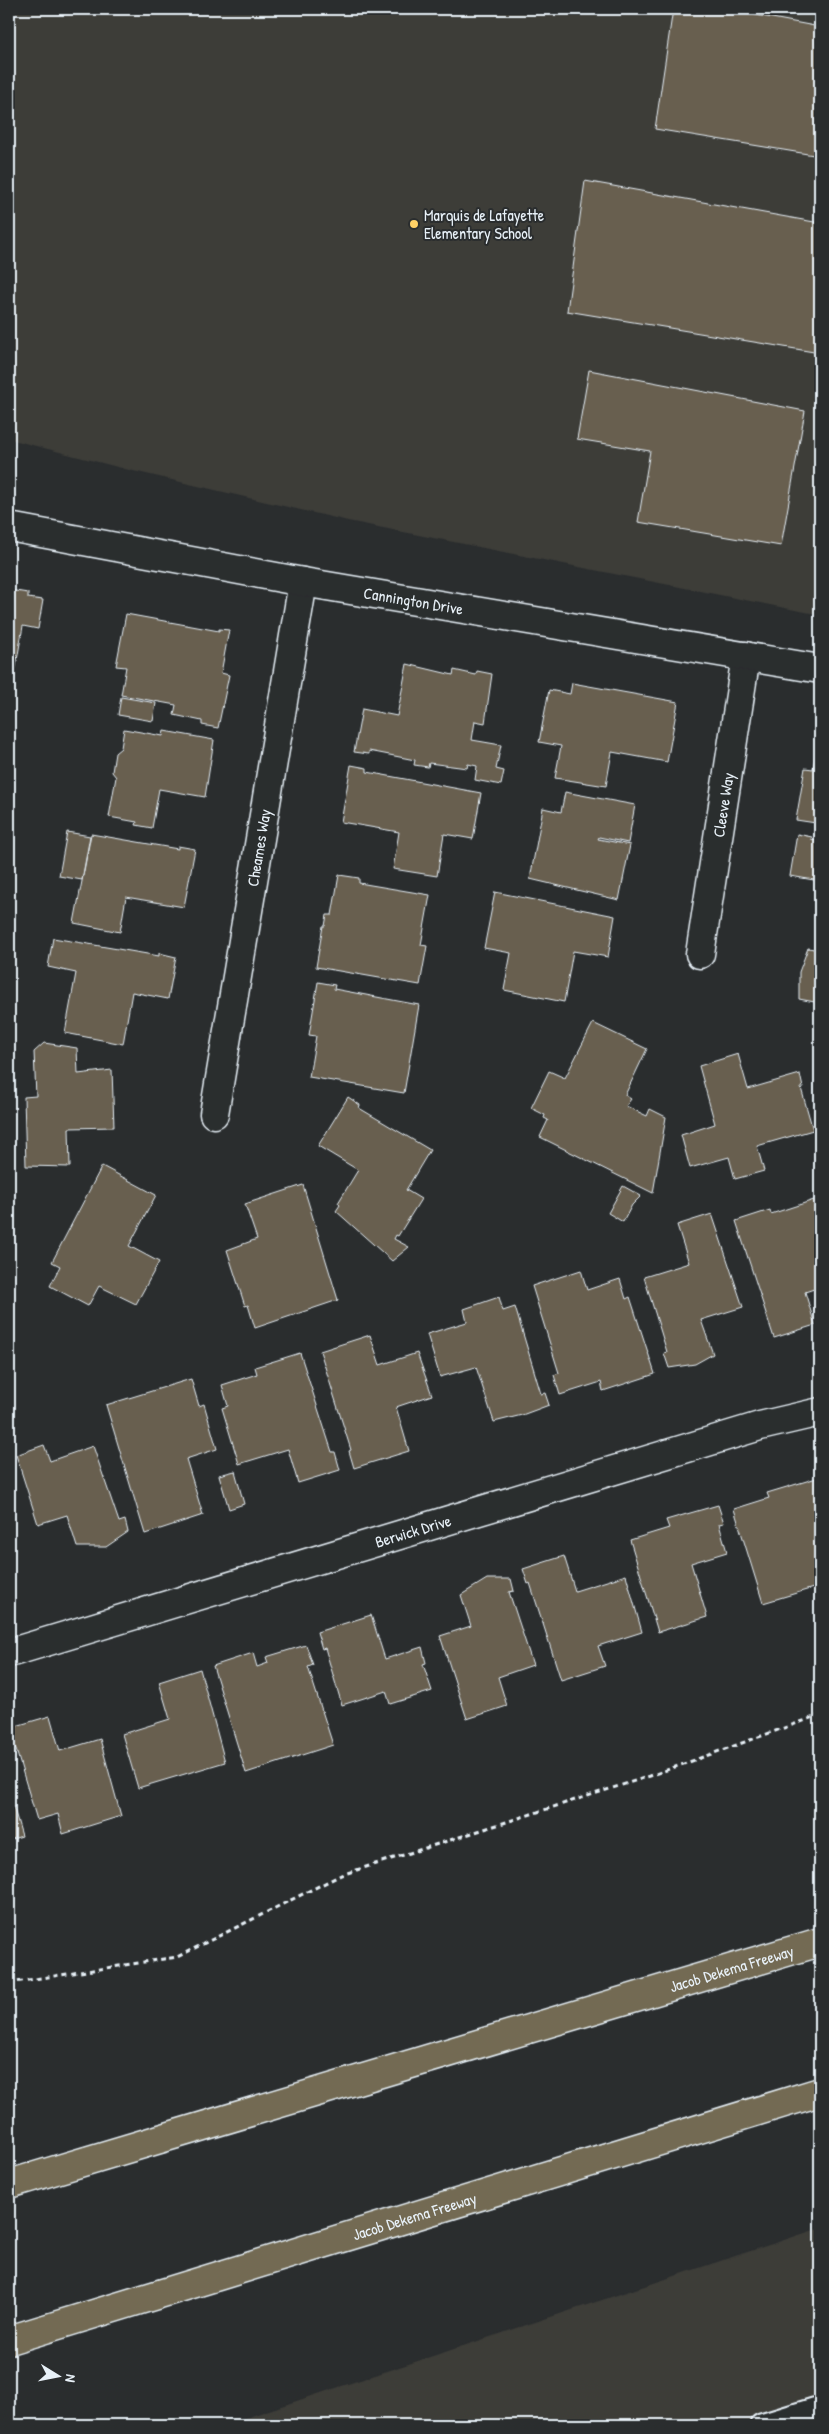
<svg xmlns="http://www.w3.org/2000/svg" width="829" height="2434" viewBox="0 0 829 2434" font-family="'Patrick Hand',sans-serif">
<rect width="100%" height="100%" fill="#2a2d2e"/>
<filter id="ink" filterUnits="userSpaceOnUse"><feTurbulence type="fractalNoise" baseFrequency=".02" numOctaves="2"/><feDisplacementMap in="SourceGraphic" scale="10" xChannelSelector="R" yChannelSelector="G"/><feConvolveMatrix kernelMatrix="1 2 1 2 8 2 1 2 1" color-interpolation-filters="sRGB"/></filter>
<g filter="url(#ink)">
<path fill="#3c3c38" d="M9,9H820V615L348,521L129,470L9,439Z
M820,2228V2425H224Z"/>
<path fill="#675e4f" stroke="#e8f1f8" d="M673,9H724L820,27V156L655,129Z
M585,181L820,223V353L567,311Z
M589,370L805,411L781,546L638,522L650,451L577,439Z
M9,590L28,593V598L43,600L38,629L23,626L12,689L9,688Z
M126,614L219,631V629L229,630L221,673L229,675L218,728L202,725V721L174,715L176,705L121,695L126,667L116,666Z
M407,664L453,675L454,670L476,675L477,671L492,674L485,723L475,721L472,740L501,745L496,769L504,771L501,785L475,780L477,766L468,764L467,768L429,763L428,767L414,765L415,760L369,751V754L354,752L362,709L397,716Z
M572,683L678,702L667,762L612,752L606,786L555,778L561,746L539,742L549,690L570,694Z
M121,697L156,703L153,721L118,715Z
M820,728V819H816V823L796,820L805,768L813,769Z
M124,729L163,736L164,731L214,740L205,797L159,789L152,828L136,825L137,822L109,817L116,777L112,772L115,753L121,748Z
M351,765L367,768V772L481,793L473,839L444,834L437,876L393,869L399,832L341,822Z
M565,792L635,805L628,843L599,837L598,839L630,845L619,900L530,879L543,808L561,812Z
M67,832L90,836L82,880L59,876Z
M91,834L178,849V846L195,849L184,907L126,897L120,932L74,923Z
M797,834L812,837L811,839L820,841V881L790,876Z
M339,875L359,878V883L430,895L421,945L427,946L420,985L316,967L323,926H325L327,915H332Z
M495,892L615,916L608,957L573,951L564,1002L504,990L511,953L484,948Z
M53,938L159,956V953L176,957L168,999L132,992L123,1044L65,1033L76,973L48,967Z
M808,948L820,950V1003L799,999V972Z
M318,982L335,985L334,989L419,1005L404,1093L309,1077L316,1036L309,1035Z
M593,1023L647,1049L625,1095L631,1099L626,1106L647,1116L650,1109L666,1117L653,1193L540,1137L548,1120L544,1118L545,1115L531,1108L549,1071L565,1078Z
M44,1043L77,1048L78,1074L112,1070L114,1127L69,1128L70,1167L26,1166L24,1097L36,1096L34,1052Z
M738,1054L748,1089L800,1074L803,1088H801L813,1130L757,1146L764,1171L735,1179L729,1157L690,1168L681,1135L715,1124L699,1066Z
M348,1097L360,1105L359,1108L430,1150L406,1190L421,1199L398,1236L396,1235L394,1239L409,1247L392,1261L336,1211L340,1205L338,1203L358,1170L318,1146Z
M102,1166L156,1195L129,1246L159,1262L136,1304L99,1286L88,1306L50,1286L60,1266L52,1262Z
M303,1185L338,1300L255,1328L248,1305L245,1306L227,1250L257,1239L245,1204Z
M623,1186L641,1196L632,1205L623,1222L608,1213Z
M820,1198V1287L805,1292L815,1325L774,1338L736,1221L770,1210L771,1214Z
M712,1214L743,1307L701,1320L713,1354L695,1364L669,1368L664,1353L667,1352L644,1277L689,1263L677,1225Z
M581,1270L587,1290L620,1279L626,1299L630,1297L655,1374L603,1391L601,1382L560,1395L554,1375L559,1373L532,1286Z
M499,1297L503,1311L515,1307L541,1394L545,1393L549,1405L522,1415L494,1422L476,1367L440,1377L427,1334L467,1322L464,1309Z
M370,1335L380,1365L417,1353L432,1395L396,1407L409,1451L354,1468L349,1451L351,1450L320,1351Z
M300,1353L332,1452H335L340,1470L298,1483L288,1449L239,1464L222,1408L228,1406L222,1385L257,1374L255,1367Z
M191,1379L199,1406L204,1404L217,1449L186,1459L203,1515L145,1534L106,1405Z
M44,1445L50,1461L93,1446L119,1522L125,1520L128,1532L106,1547H77L67,1515L38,1524L16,1455Z
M235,1471L244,1504L229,1509L219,1475Z
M820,1477V1586L763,1603L734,1509L769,1498L767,1493Z
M718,1505L724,1523L719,1524L727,1552L691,1563L707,1617L658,1632L630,1540L669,1528L666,1520Z
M564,1556L575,1591L626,1575L642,1632L598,1646L605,1666L561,1680L530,1583L528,1584L523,1569Z
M487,1579H511L514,1591L509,1592L533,1665L498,1677L507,1706L467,1719L440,1636L471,1626L461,1595Z
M371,1615L385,1659L422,1647L426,1663L423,1664L432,1691L390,1704L386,1691L342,1705L325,1648L322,1649L317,1632Z
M306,1645L313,1665L308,1667L333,1745L246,1773L213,1666L253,1653L257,1667L268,1663L266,1657Z
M200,1669L225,1762L138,1788L122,1734L170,1719L159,1682Z
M50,1716L60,1751L100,1739L121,1816L63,1834L58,1814L37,1820L14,1743L10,1744L9,1739V1728Z
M9,1792L22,1836L9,1840Z"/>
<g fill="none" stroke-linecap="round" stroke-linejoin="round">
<defs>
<path id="lane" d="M761,2425L820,2407"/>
<g id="street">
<path id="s1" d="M700,954L746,656"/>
<path id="s2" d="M214,1114L303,582"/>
<path id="s3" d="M9,1653L760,1426L820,1412"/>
</g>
<g id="secondary">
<path id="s4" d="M9,527L303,582L820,669"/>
</g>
<g id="highway">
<path id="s5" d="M9,2184L820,1942"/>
<path id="s6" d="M9,2340L820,2092"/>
</g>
</defs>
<use href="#lane" stroke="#e8f1f8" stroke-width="25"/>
<use href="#street" stroke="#e8f1f8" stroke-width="31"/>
<use href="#secondary" stroke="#e8f1f8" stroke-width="31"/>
<use href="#highway" stroke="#e8f1f8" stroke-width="31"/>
<path stroke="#e8f1f8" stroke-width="3" stroke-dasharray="5 4" stroke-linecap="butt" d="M9,1983L177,1957L341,1875L650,1776L820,1715"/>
<use href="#lane" stroke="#2a2d2e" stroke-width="21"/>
<use href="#street" stroke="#2a2d2e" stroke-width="28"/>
<use href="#secondary" stroke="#2a2d2e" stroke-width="28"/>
<use href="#highway" stroke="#736b52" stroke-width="28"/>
</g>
</g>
<circle fill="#ffd166" stroke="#2a2d2e" stroke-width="2" cx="414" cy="224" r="5"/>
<g text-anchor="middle" stroke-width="4" stroke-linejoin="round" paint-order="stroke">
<g font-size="16" fill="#e8f1f8" stroke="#2a2d2e" text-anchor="start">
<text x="424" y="221">Marquis de Lafayette<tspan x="424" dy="18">Elementary School</tspan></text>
</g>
<g font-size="16" fill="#e8f1f8" stroke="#2a2d2e">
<text dy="6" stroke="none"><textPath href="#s4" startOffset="411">Cannington Drive</textPath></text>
<text dy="6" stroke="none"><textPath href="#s1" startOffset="151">Cleeve Way</textPath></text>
<text dy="6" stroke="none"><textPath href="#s2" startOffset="270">Cheames Way</textPath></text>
<text dy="6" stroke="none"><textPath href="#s3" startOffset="422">Berwick Drive</textPath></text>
<text dy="6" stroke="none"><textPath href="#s5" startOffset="754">Jacob Dekema Freeway</textPath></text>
<text dy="6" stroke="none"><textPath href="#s6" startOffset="424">Jacob Dekema Freeway</textPath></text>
</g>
</g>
<rect width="829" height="2434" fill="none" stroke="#2a2d2e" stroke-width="30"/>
<rect x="15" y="15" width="799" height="2404" fill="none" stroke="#e8f1f8" stroke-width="2" filter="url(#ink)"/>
<g transform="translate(58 2376) rotate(100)" stroke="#2a2d2e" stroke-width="4" paint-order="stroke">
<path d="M0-4L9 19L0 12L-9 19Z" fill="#e8f1f8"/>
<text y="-8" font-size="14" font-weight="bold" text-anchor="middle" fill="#e8f1f8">N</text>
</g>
</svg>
